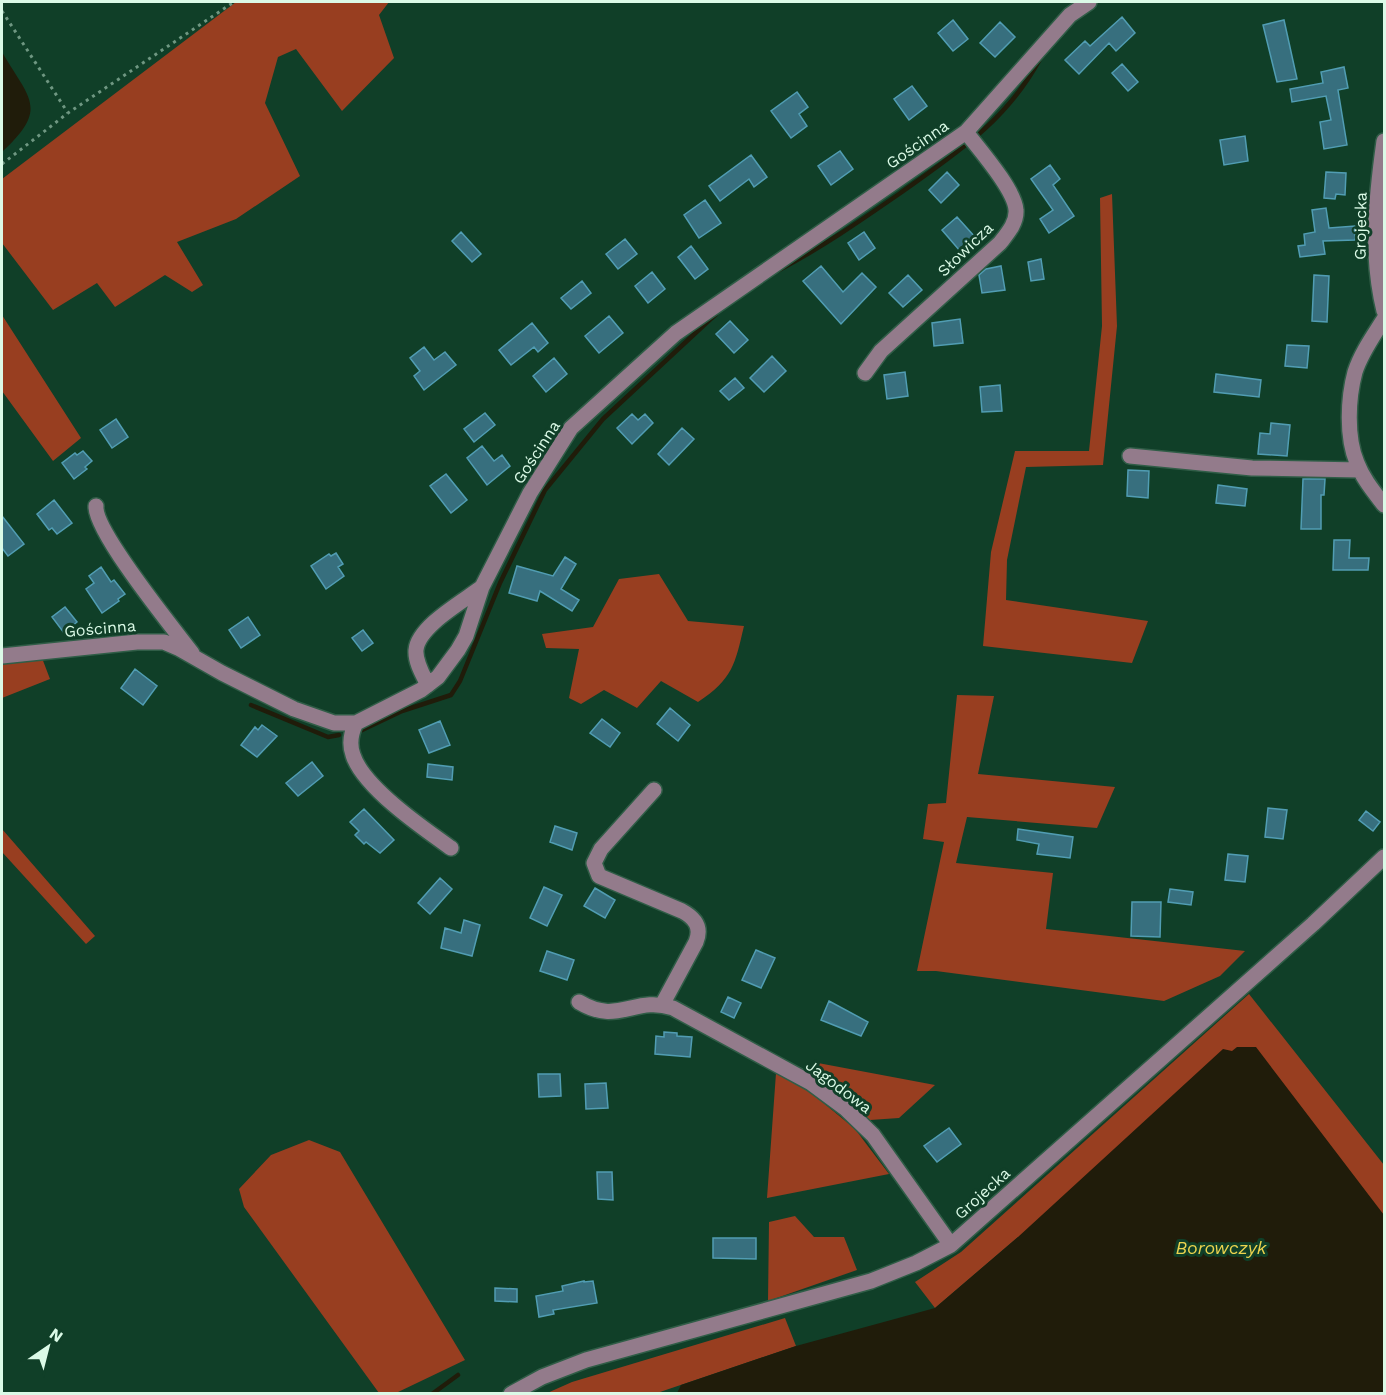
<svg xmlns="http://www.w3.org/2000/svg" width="1386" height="1395" viewBox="0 0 1386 1395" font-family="'Work Sans',sans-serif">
<rect width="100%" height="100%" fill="#103f28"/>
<path fill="#983e20" d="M236,2H389L379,15L394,58L342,111L296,49L278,57L265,103L300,176L236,219L177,242L203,285L192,292L165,275L115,307L97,283L53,310L2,243V179Z
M1112,194L1117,326L1103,465L1026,467L1007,560L1006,600L1148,621L1132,663L983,646L991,552L1015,451H1089L1102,326L1100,198Z
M2,315L81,438L53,461L2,391Z
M659,574L688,621L744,626C735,664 733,679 698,702L661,681L637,708L604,690L581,704L569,698L579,649L546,648L542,634L593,627L619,579Z
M42,658L50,679L2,698V663Z
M957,695L994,696L978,774L1115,787L1097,828L967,817L956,863L1053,873L1046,929L1245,951L1220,976L1164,1001L936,971H917L944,842L923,839L928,804L946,803Z
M2,829L95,936L86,944L2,852Z
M1249,994L1384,1165V1222L1018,1237L935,1308L915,1282L961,1252Z
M818,1063L935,1085L899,1118L870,1120L811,1073Z
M776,1073L809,1091L855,1129L889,1174L767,1198Z
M309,1140L340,1152L465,1360L396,1393H379L244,1207L239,1189L271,1155Z
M795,1216L814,1237H844L857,1270L768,1301L769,1222Z
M785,1318L796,1346L657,1393L545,1394L572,1382Z"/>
<path fill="#201c0a" d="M2,52C30,100 49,108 2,152Z
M1237,1047H1256L1384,1215V1393H677L681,1385L796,1346L935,1308L1018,1237L1223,1049L1232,1051Z"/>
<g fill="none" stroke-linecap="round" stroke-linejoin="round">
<path stroke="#201c0a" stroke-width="4.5" d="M779,270C821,248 860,221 899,194C955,154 1006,122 1040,59
M251,705L328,737L339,735
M358,732L402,711L451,695L460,681L500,583L545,490L603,419L716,314
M432,1394L458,1375"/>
</g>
<path fill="#376f7e" stroke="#519db3" stroke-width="1.5" d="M1122,17L1135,33L1116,51L1109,43L1079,74L1065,60L1085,41L1090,46Z
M953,20L968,39L953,51L938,33Z
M1284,20L1297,79L1277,82L1263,25Z
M1000,22L1015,37L995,57L980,43Z
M1122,64L1138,82L1128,91L1112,73Z
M1344,67L1348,88L1338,90L1347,145L1324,149L1320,122L1331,120L1326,96L1292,102L1290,89L1323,83L1321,72Z
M912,86L927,106L909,120L894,99Z
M797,92L808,107L799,114L807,126L791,138L771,111Z
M1245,136L1248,161L1224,165L1220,140Z
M840,151L853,169L831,185L818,166Z
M751,155L767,177L754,187L749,179L720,201L709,186Z
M1050,165L1060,179L1053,185L1074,216L1049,233L1040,219L1053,210L1031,179Z
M947,172L959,185L941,203L929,190Z
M1326,172L1346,173L1345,195L1336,194L1335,199L1324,198Z
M705,200L721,223L699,238L684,215Z
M1326,208L1329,228L1355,226V240L1323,241L1325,254L1300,257L1298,246L1305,245L1304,234L1315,232L1312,210Z
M957,217L975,237L960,251L942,230Z
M461,232L481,254L472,262L452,241Z
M864,232L875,248L859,260L848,243Z
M625,239L637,254L618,269L606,254Z
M691,246L708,269L695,279L678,257Z
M1041,259L1044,279L1031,281L1028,262Z
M821,266L843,292L862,273L876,287L841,324L803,281Z
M1001,266L1005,290L982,293L979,275L986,269Z
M652,272L665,289L648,303L635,286Z
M908,275L922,290L903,307L889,293Z
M1314,275L1329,276L1327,322L1312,321Z
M582,281L591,293L571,309L561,298Z
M609,316L623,333L599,353L585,336Z
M960,319L963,343L934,346L932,323Z
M730,321L748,340L734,353L716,334Z
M532,323L548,343L538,352L534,347L511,365L499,350Z
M1287,345L1309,346L1307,368L1285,366Z
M424,347L434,360L445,352L456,365L424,390L414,376L420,371L410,358Z
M772,356L786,371L764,392L750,378Z
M554,358L567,374L546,392L533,376Z
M905,372L908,396L887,399L884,375Z
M1216,374L1261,380L1259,397L1214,392Z
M735,378L744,388L729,400L720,391Z
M1000,385L1002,411L982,412L980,387Z
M485,413L495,425L474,442L464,429Z
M632,414L638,420L645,414L653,423L632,444L617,428Z
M116,419L128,437L112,448L100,430Z
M1271,423L1290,425L1287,456L1258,454L1260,433L1270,434Z
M682,428L694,439L669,465L658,454Z
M482,446L494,461L502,455L510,466L487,485L467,458Z
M83,451L92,461L85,467L87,469L74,479L62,463L75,453L77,455Z
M1128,470L1149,471L1148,498L1127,496Z
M446,474L467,500L451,513L430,486Z
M1303,479H1325L1324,495H1321V529H1301Z
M1218,485L1247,489L1245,506L1216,503Z
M54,500L72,523L57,534L52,528L49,530L37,514Z
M2,516L24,544L8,556L2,548Z
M1334,540H1350L1349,558H1369L1368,570H1333Z
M336,553L343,564L338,567L344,576L326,589L311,566L329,554L331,556Z
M565,557L576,564L561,589L579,600L572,611L540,591L537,601L509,593L517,566L553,576Z
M101,567L111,582L114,580L125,594L118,599L119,601L102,613L86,589L94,583L89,576Z
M65,607L77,622L64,633L52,617Z
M248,617L260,635L241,648L229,630Z
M363,630L373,643L362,651L352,638Z
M135,669L157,686L143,705L121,688Z
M670,708L690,725L678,741L657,724Z
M602,719L620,733L610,747L590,733Z
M440,721L450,745L429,753L419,730Z
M262,725L277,736L257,757L241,745L255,727L258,730Z
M312,762L323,776L298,796L286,783Z
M428,764L453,767L452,780L427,777Z
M1268,808L1287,810L1283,839L1265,837Z
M364,809L394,840L380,853L366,842L364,844L355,835L359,831L350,822Z
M1366,811L1380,822L1373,831L1359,820Z
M555,826L577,833L572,850L550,842Z
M1018,829L1073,837L1070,858L1037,854L1039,844L1017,840Z
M1228,854L1248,856L1245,882L1225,880Z
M440,878L452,889L430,914L418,903Z
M544,887L562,895L547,926L530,918Z
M595,888L615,900L605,918L584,906Z
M1170,889L1193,892L1191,905L1168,902Z
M1132,902H1161L1160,937L1131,936Z
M464,920L480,925L472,956L441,948L445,928L461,933Z
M756,950L775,958L761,988L742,980Z
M547,951L574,960L567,980L540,971Z
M728,997L741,1003L734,1018L721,1012Z
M829,1001L868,1022L861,1036L821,1020Z
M664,1032L677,1033V1036L692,1037L690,1057L655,1054L656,1036L664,1037Z
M538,1074H560L561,1096L539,1097Z
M606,1083L608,1108L586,1109L585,1084Z
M949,1128L961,1144L937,1162L924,1146Z
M597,1172H612L613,1200L598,1199Z
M713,1238H756V1259L713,1258Z
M584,1281V1282L593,1281L597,1303L553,1310L554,1314L539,1317L536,1296L563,1291L562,1286Z
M495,1288L517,1289V1302L495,1301Z"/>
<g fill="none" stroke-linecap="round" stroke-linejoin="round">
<defs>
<path id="minor" d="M1384,141C1376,198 1370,254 1384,311
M1384,319C1374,335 1361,353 1355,372C1348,398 1346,437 1357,463C1363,479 1374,492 1384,505
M865,373L881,351L1000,243C1007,234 1017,223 1016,210C1015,190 979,149 966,132
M1130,456L1252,468L1360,470
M96,506C94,531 173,628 192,653
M2,656L137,642H164L178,648L222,673L294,709L334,723H356L421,690L438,677L458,650L466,636L482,587L530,493L571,428L676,333L966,132L1070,15L1089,2
M428,685C423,675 415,662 416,650C418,626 464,601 482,587
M356,723C351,733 349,744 353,755C363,787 424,829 451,848
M654,790L601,849L594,863L599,876L682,911C695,918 702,927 696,942L662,1005
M579,1002C619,1026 634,995 673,1008L811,1083L846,1109L873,1135L951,1245
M511,1394L542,1377L586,1360L871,1281L916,1263L951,1245L1313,924L1384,857"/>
</defs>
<use href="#minor" stroke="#305d47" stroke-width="18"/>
<path stroke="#6f9782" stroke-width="3" stroke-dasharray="3 4.5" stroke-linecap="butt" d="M2,11L68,113
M2,164L68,113L234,2"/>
<use href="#minor" stroke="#937b8b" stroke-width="15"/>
</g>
<g text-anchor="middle" stroke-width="6" stroke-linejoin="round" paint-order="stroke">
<g font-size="16" fill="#dbfae7" stroke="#103f28">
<text transform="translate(917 144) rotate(-35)" y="6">Gościnna</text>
<text transform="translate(1360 226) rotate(-89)" y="6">Grojecka</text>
<text transform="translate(965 249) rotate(-44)" y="6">Słowicza</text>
<text transform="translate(536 452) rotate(-57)" y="6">Gościnna</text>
<text transform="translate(100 628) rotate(-5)" y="6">Gościnna</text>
<text transform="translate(839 1086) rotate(37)" y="6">Jagodowa</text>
<text transform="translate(982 1193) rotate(-42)" y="6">Grojecka</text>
</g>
<g font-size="18" font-style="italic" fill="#ecd34e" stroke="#103f28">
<text x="1221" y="1254">Borowczyk</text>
</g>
</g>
<rect width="1386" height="1395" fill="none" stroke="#dbfae7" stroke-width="6"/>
<g transform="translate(48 1347) rotate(35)" stroke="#103f28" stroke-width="4.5" paint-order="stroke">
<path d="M0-4.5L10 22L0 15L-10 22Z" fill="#dbfae7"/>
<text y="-9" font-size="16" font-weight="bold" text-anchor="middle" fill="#dbfae7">N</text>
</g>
</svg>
